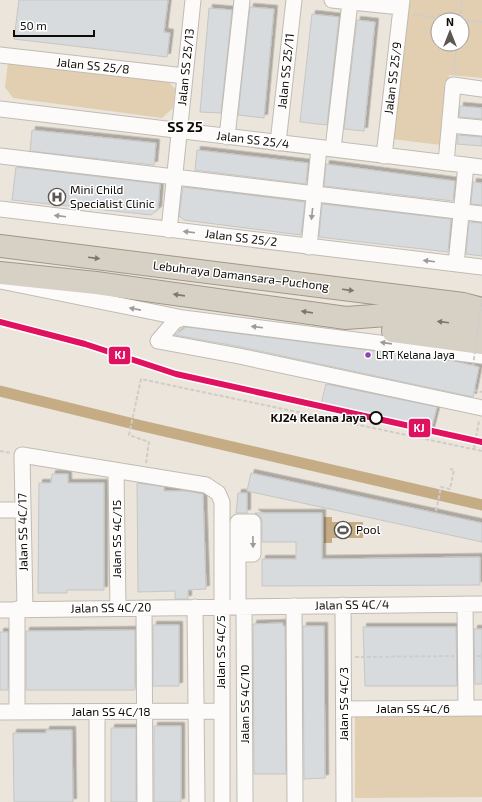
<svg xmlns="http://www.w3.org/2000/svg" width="482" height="802" viewBox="0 0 482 802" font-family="'Exo 2',sans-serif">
<defs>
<filter id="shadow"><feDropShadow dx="3.5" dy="-3.5" stdDeviation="0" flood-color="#0004"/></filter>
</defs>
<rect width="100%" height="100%" fill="#ebe5db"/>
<path fill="#e2ceb1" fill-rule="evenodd" d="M407,0H482V78L449,75L441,145L392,139ZM438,20H462V44H438Z
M8,62L166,79L175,89L173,108L162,118L13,98L5,87Z
M482,715V797L355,798V716Z"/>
<path fill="#c5ac84" d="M324,517H332V522H363V538H332V543H324Z"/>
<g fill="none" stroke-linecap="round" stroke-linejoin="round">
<path stroke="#c5ac84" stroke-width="11" d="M0,391L138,425L482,505"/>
</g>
<path fill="#d7dbde" stroke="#c6c6c4" filter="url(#shadow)" d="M19,0H168L164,32L170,33L167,57L14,39Z
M250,7L274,9L264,118L238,115Z
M209,8L232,10L221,113L200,112Z
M312,14L339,17L327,125L300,122Z
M357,20L375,22L364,131L344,129Z
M460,106L482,108V119L459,117Z
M32,130L156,143L154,165L30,151Z
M458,135L482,137V146L457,144Z
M197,150L308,163L306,184L195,170Z
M326,164L455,181L453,201L324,186Z
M16,167L160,184L158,210L151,215L12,200Z
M473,182L482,183V205L471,204Z
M183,187L305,202L301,235L184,220L179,216Z
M322,204L451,219L448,252L319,237Z
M469,222L482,223V256L466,254Z
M186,327L454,361L479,367L473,397L241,347L175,335Z
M326,384L437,407L430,434L320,408Z
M251,473L482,523V542L247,491Z
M52,474H68V483H104V590H67V593H38L39,483H51Z
M137,483L164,487V491H185L203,494L206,589L188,590V599H175V591L138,592Z
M238,493H247V513H236Z
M255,513H322V559L480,557V585L262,586V559H296V542H262V522L261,517Z
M283,623V626H285L286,774H254L253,624Z
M153,625H179V686H153Z
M303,626H324L325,778L304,779Z
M363,627H456L457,686H365Z
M474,629H482V684H475Z
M135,630V690H26V631Z
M0,632H8V690H0Z
M154,726H181V802H154Z
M111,728H136V802H111Z
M46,730H72L73,802H14L13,733H46Z"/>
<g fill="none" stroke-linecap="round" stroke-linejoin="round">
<defs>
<path id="minor" d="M332,0L401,7
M0,55L185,76
M0,109L482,167
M450,125L482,128
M227,137L242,0
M278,143L294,0
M333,149L350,2
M0,156L482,214
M384,156L402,0
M446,163L453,85L482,89
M0,209L482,267
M169,230L193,0
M309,247L319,148
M456,264L466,165
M1,281L183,318L482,356
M183,318L175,321L158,341L239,356L482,408
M116,471L118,608
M0,510H22
M238,554H253V522H238C238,550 238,578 238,607
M465,604L466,708
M343,605L344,802
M294,606L295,802
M195,607L197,802
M244,607L245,802
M144,608L145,802
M17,609V712
M25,609L22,455L206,485L218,493L222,502V802
M0,610L482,604
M344,709L482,708
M0,712L221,711
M97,712V802"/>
<path id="highway" d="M0,246L463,304L482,309
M0,273L96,283L346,318L387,315L482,326
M393,331L482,343"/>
</defs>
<use href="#minor" stroke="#c1bcb4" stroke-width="17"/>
<use href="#highway" stroke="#a19788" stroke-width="24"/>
<path stroke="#cfcdcb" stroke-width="2" stroke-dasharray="4 2" stroke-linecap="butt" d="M413,15L482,22
M460,20L462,0
M454,72L457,44
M474,390L482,392
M474,449L479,421
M0,451L11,453
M146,463L149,442L129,435L141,379L482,451
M436,511L441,487L450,489L454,470L450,469
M477,656H482
M355,657L454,656"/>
<use href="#minor" stroke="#fcfbfa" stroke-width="15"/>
<use href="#highway" stroke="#d7d1c5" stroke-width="22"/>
<path stroke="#cfcdcb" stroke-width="2" stroke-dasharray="4 2" stroke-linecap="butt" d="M473,366L482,299"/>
<defs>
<path id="rail-1" d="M0,322L85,344L176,374L482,442"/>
</defs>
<use href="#rail-1" stroke="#fff" stroke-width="9"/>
<use href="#rail-1" stroke="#e0115f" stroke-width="6"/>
</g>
<defs><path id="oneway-solid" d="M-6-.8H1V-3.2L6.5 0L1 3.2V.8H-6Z"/></defs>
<g fill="#9d9b98">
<use href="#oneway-solid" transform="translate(312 214) rotate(96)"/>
<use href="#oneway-solid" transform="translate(60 216) rotate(-173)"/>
<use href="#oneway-solid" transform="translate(189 232) rotate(-173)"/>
<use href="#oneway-solid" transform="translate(429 261) rotate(-173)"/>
<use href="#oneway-solid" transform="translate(135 309) rotate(-169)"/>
<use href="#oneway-solid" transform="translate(257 327) rotate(-173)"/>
<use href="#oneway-solid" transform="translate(386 343) rotate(-172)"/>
<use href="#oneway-solid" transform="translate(253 542) rotate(89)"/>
</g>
<g fill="#7d786f">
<use href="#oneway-solid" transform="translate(94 258) rotate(7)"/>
<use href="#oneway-solid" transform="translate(348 290) rotate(7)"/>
<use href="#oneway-solid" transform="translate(179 295) rotate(-172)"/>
<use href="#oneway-solid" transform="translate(307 312) rotate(-172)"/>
<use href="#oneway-solid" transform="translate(443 322) rotate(-173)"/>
</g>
<defs>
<symbol id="hospital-ring" viewBox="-11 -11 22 22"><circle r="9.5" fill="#fff" stroke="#5c5751" stroke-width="1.5"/><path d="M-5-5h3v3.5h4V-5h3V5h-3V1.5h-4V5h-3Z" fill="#5c5751"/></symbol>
<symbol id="stadium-ring" viewBox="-11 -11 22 22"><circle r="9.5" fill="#fff" stroke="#5c5751" stroke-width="1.5"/><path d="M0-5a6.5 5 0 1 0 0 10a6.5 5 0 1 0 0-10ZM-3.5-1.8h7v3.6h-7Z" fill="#5c5751"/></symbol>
</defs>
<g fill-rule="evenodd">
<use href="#hospital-ring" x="47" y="187" width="20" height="20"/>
<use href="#stadium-ring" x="333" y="520" width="20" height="20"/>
</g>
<circle fill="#8e44ad" stroke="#fff" stroke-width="1.5" cx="368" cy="355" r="3.5"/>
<circle fill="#fff" stroke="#0f0b06" stroke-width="2" cx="376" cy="418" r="6"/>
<g text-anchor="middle" stroke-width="3" stroke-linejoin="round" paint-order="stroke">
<g font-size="11" fill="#0f0b06" stroke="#fff" text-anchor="start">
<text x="376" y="359">LRT Kelana Jaya</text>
</g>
<g font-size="12" fill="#0f0b06" stroke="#fff">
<text transform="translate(93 66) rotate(6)" y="4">Jalan SS 25/8</text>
<text transform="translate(186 67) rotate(-84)" y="4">Jalan SS 25/13</text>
<text transform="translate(286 71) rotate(-84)" y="4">Jalan SS 25/11</text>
<text transform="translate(393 78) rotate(-83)" y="4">Jalan SS 25/9</text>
<text transform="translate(253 140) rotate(7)" y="4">Jalan SS 25/4</text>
<text transform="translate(241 238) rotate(7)" y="4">Jalan SS 25/2</text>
<text transform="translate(241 276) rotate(7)" y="4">Lebuhraya Damansara–Puchong</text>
<text transform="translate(23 532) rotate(-91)" y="4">Jalan SS 4C/17</text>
<text transform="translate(117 539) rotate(-90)" y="4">Jalan SS 4C/15</text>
<text transform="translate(352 605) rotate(-1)" y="4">Jalan SS 4C/4</text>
<text transform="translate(111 608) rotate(-1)" y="4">Jalan SS 4C/20</text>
<text transform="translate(221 652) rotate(-90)" y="4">Jalan SS 4C/5</text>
<text transform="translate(245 704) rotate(-90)" y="4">Jalan SS 4C/10</text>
<text transform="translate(344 704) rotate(-90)" y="4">Jalan SS 4C/3</text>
<text x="413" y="713">Jalan SS 4C/6</text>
<text x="111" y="716">Jalan SS 4C/18</text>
</g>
<g font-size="12" fill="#0f0b06" stroke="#fff" text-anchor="start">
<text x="70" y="194">Mini Child<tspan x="70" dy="14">Specialist Clinic</tspan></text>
<text x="356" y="534">Pool</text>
</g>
<g font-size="12" font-weight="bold" fill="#0f0b06" stroke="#fff" text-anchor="end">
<text x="366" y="422">KJ24 Kelana Jaya</text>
</g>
<g font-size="14" font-weight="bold" fill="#0f0b06" stroke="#fff">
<text x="185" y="132">SS 25</text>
</g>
</g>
<g stroke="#fff" stroke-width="1.5">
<rect x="108" y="346" width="23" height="19" rx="4" fill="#e0115f"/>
<rect x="408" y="418" width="23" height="20" rx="4" fill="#e0115f"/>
</g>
<g font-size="11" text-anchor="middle" font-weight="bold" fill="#fff">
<text x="120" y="359">KJ</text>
<text x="419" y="432">KJ</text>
</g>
<g transform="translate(450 32)"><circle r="19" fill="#ffffff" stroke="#9f9d9b"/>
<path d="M0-3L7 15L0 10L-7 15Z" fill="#5c5751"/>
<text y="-6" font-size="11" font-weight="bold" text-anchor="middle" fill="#0f0b06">N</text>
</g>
<path d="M14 30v6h80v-6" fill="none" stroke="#0f0b06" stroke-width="2"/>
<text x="20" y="30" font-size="12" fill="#0f0b06" stroke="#ffffff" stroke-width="3" paint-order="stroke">50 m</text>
</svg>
